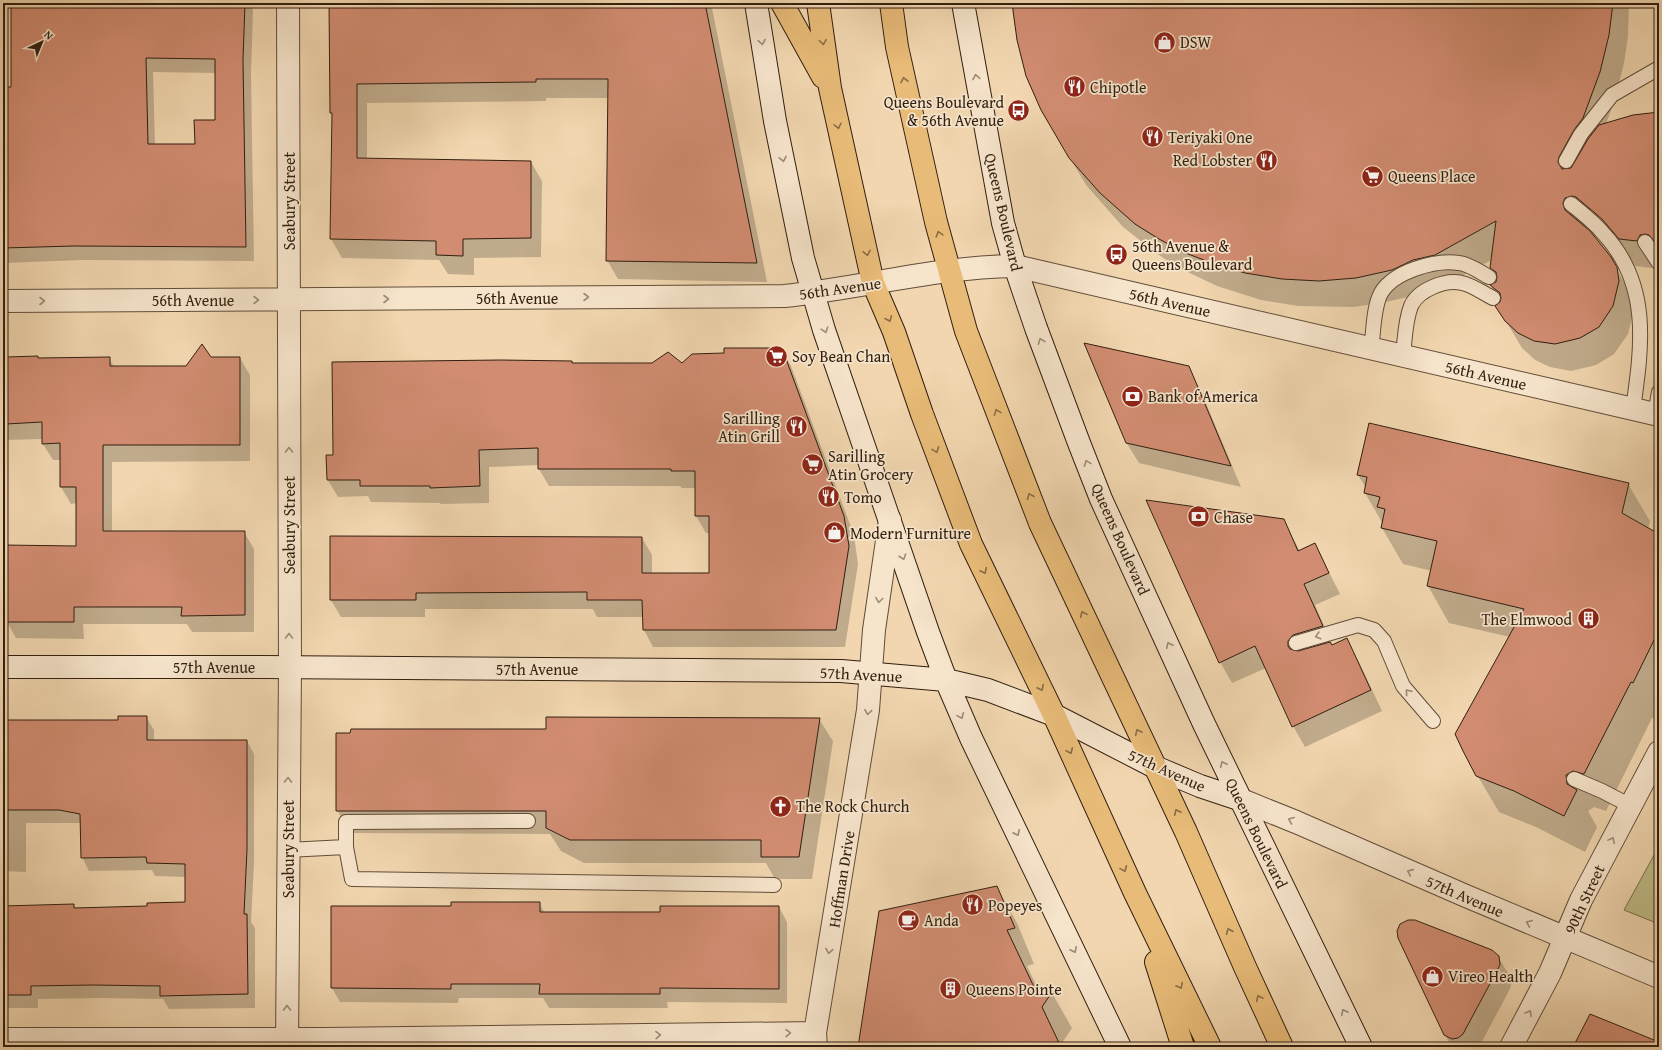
<svg xmlns="http://www.w3.org/2000/svg" width="1662" height="1050" viewBox="0 0 1662 1050" font-family="'Gentium Book Plus',serif">
<rect width="100%" height="100%" fill="#f1d6af"/>
<filter id="stains"><feTurbulence type="fractalNoise" baseFrequency=".005" numOctaves="4"/><feColorMatrix values="0 0 0 0 .2 0 0 0 0 .09 0 0 0 0 .02 0 0 0 .5 -.17"/></filter>
<radialGradient id="worn" r=".72"><stop offset=".6" stop-color="#630" stop-opacity="0"/><stop offset="1" stop-color="#630" stop-opacity=".3"/></radialGradient>
<path fill="#bfbc87" stroke="#786e4c" d="M1659,846V924L1624,910Z"/>
<path fill="#0003" fill-rule="evenodd" d="M12,3H249L253,10L251,74L254,261L82,260L3,263V88H12ZM153,72L216,73V121L196,145H155Z
M330,3L536,6H609V3H711L767,282L618,279L607,260L609,98H546V101L367,103V159L531,162L542,181L541,257L474,258V275L448,274L439,260L342,258L331,239L333,116L331,113Z
M1013,3H1629L1628,36L1624,63L1615,99L1606,124L1646,113L1659,114V261L1655,262L1652,268L1635,266L1618,246L1588,222L1581,225L1610,258L1626,286L1634,309L1628,334L1614,354L1596,365L1571,371L1550,367L1535,360L1522,348L1497,306L1501,303L1491,286L1497,282L1498,279L1492,268L1493,259L1451,282L1429,287L1408,297L1381,303L1353,307L1298,306L1261,300L1217,286L1175,266L1152,250L1123,227L1086,185L1058,138L1022,58L1014,21Z
M781,349L791,366L854,535L858,564L845,647H653L644,630L643,617H597L593,609H425V617H341L331,600L642,538L652,555V574H710V533H706L696,516V488H682L680,486H549L539,469V465L489,467V503L441,504L440,503L371,502L368,496L338,497L328,480L334,456L572,362L573,364H682L725,354Z
M37,357L39,359L109,358L114,367H186L210,358H240L250,375V461L112,462V532H244L254,549V632H192L187,624H83L84,639L16,638L8,624H3V534L10,547H77V503L71,504L61,487V460H53L43,444V439L3,440V367Z
M1188,367L1200,389L1241,487L1139,463L1126,442Z
M1358,475L1628,484L1650,521L1648,529L1659,535V709L1654,719L1652,718L1606,811L1594,807L1588,811L1597,827L1585,852L1536,827L1499,812L1477,775L1510,637L1449,623L1428,586L1432,571L1403,564L1382,528L1383,524L1365,493L1366,488Z
M1283,520L1300,551L1314,545L1326,566L1340,594L1315,605L1333,646L1346,640L1358,660L1382,711L1305,747L1293,726L1266,668L1232,683L1220,662Z
M146,717L154,730V741H247L254,754V863L251,922L255,928V1008L169,1009L163,999L100,998L38,999V1008H3V906L73,905L76,909L148,907L186,903V877L155,876L152,870L89,871L82,857L81,823H26V872L3,871V721H119Z
M819,719L833,741L812,879H775L766,863H584L561,851L550,834L350,833L337,810L547,730Z
M997,888L1017,923L1034,964L1027,966L1038,989L1052,993L1072,1028L1062,1043L1064,1047H859Z
M539,903L545,913H661L779,907L787,922V1003L667,1002L668,1008H549L543,998H459L458,1003L340,1002L332,988V907H452Z
M1498,957L1511,978V987L1479,1047H1452L1445,1035Z"/>
<path fill="#d18c71" stroke="#311f10" fill-rule="evenodd" d="M11,3H245L243,60L246,247L74,246L3,248V87H11ZM146,58L215,59V120H194L195,144H148Z
M329,3H536V5H608V3H705L757,263L606,261L608,79H536V82L357,84V158L531,161V238L463,239V256L436,255V241L330,239L332,113H330Z
M1012,3H1613L1609,35L1600,72L1583,118L1574,130L1559,157L1558,162L1562,169L1571,168L1588,139L1599,125L1633,115L1659,112V242H1655L1649,235L1645,234L1640,235L1637,241L1619,239L1602,219L1576,197L1572,196L1565,198L1563,203L1565,210L1590,231L1611,257L1617,267L1619,281L1613,306L1599,327L1580,338L1555,344L1534,341L1518,333L1505,321L1495,306L1500,302L1501,298L1500,293L1490,285L1496,282L1497,277L1496,272L1490,268L1496,221L1435,255L1413,260L1392,270L1356,278L1319,281L1282,279L1245,273L1209,262L1183,252L1159,239L1135,224L1100,193L1069,158L1041,110L1026,76L1017,40Z
M1084,343L1189,366L1231,466L1126,443Z
M202,344L211,357H240V445H103V531H245V615L181,616L182,607H74V622H5V608H3V545L76,546V487H60V443L42,444V422L6,424L4,365H6V357L38,356V358L110,357V366H186Z
M724,348H782L844,516L849,546L836,630H643L642,600H587V592L416,593V600H330V536L642,537V573H709V516H695V471H671V469H538V448L479,450L480,486L430,488V486H360V480H327L326,455H333L332,362L500,360L572,361V363H652L668,352L682,363L692,354L724,353Z
M1369,423L1629,483L1622,513L1659,534V630L1633,683L1631,682L1584,774L1573,771L1566,775L1567,784L1577,790L1564,816L1514,791L1476,776L1463,751L1455,734L1524,609L1427,586L1437,541L1381,528L1385,509L1377,507L1380,497L1364,493L1367,477L1357,475Z
M1146,500L1284,519L1298,551L1315,543L1329,573L1304,584L1323,626L1293,635L1288,641V646L1290,649L1298,651L1330,642L1332,645L1347,638L1371,690L1292,727L1255,646L1219,663Z
M118,716H147V740H247V849L244,914H247L248,994L160,996V986L92,985L31,986V995H3V906L74,904V908L147,906V903L185,902V864L147,863L146,857L81,858L80,814L59,810H3V720H118Z
M546,717L820,718L799,857H761V840H570L546,828V811H336V733H350L351,729H546Z
M997,886L1015,928L1007,930L1034,987L1052,992L1042,1007L1061,1047H858L879,911Z
M451,902H540V912H660V906H779V989L660,988V994H539L540,984H451V989L331,988V906H451Z
M1408,920H1415L1492,950L1499,956L1500,965L1463,1034L1458,1038L1452,1039L1444,1035L1398,938L1397,931L1400,924Z
M1590,1014L1659,1042V1047H1573Z"/>
<g fill="none" stroke-linecap="round" stroke-linejoin="round">
<defs>
<path id="lane" d="M1566,161L1581,134L1612,95L1659,68
M1571,204C1582,213 1594,222 1603,233C1651,284 1642,346 1633,409
M1645,242L1659,263
M1371,348C1374,331 1373,308 1381,293C1393,272 1435,259 1459,263C1469,264 1480,272 1489,277
M1403,355C1405,339 1405,321 1411,306C1418,290 1445,279 1462,283C1472,285 1483,293 1493,298
M1655,414L1659,392
M1296,643L1358,625L1374,630L1384,641L1403,686L1433,721
M1574,779L1602,791L1631,806
M346,847V822L528,821
M287,850L346,847L352,879L774,885"/>
<path id="street" d="M3,301L784,296C861,288 937,267 1015,266L1659,415
M1239,799L1296,822L1466,896L1659,977
M3,1039H325L815,1033
M287,1047L290,667L288,3
M816,1047L815,1033L868,710L874,630L890,520
M1511,1047L1550,973L1581,900L1659,752"/>
<path id="secondary" d="M756,3L775,121L803,258L824,330L928,632L946,680L971,738L1120,1047
M963,3L1003,223L1015,266L1036,328L1079,443L1101,499L1204,724L1361,1047
M3,667H262L841,671L946,680L988,690L1054,715L1155,767L1200,786L1239,799"/>
<path id="primary" d="M782,3L823,77
M818,3L830,88L873,283L894,332L922,414L971,544L1054,715L1135,893L1210,1047
M891,3L897,47L936,222L966,331L1040,523L1186,832L1245,967L1282,1047
M1156,962L1183,1047"/>
</defs>
<use href="#lane" stroke="#614d38" stroke-width="16"/>
<use href="#street" stroke="#614d38" stroke-width="24"/>
<use href="#secondary" stroke="#311f10" stroke-width="24"/>
<use href="#primary" stroke="#311f10" stroke-width="24"/>
<use href="#lane" stroke="#f6e4cb" stroke-width="14"/>
<use href="#street" stroke="#f6e4cb" stroke-width="22"/>
<use href="#secondary" stroke="#f6e4cb" stroke-width="22"/>
<use href="#primary" stroke="#e8bb78" stroke-width="22"/>
</g>
<defs><path id="oneway-chevron" d="M-2-3.5L2.5 0L-2 3.5" fill="none" stroke-width="1.6" stroke-linecap="round" stroke-linejoin="round"/></defs>
<g stroke="#9d8b77">
<use href="#oneway-chevron" transform="translate(762 42) rotate(81)"/>
<use href="#oneway-chevron" transform="translate(976 77) rotate(-100)"/>
<use href="#oneway-chevron" transform="translate(783 159) rotate(78)"/>
<use href="#oneway-chevron" transform="translate(586 297)"/>
<use href="#oneway-chevron" transform="translate(386 299)"/>
<use href="#oneway-chevron" transform="translate(256 300)"/>
<use href="#oneway-chevron" transform="translate(42 301)"/>
<use href="#oneway-chevron" transform="translate(825 330) rotate(72)"/>
<use href="#oneway-chevron" transform="translate(1041 341) rotate(-111)"/>
<use href="#oneway-chevron" transform="translate(289 450) rotate(-90)"/>
<use href="#oneway-chevron" transform="translate(1087 463) rotate(-111)"/>
<use href="#oneway-chevron" transform="translate(903 557) rotate(71)"/>
<use href="#oneway-chevron" transform="translate(879 600) rotate(98)"/>
<use href="#oneway-chevron" transform="translate(289 636) rotate(-90)"/>
<use href="#oneway-chevron" transform="translate(1318 636) rotate(164)"/>
<use href="#oneway-chevron" transform="translate(1169 645) rotate(-115)"/>
<use href="#oneway-chevron" transform="translate(1408 692) rotate(-131)"/>
<use href="#oneway-chevron" transform="translate(868 712) rotate(97)"/>
<use href="#oneway-chevron" transform="translate(961 716) rotate(66)"/>
<use href="#oneway-chevron" transform="translate(1223 764) rotate(-115)"/>
<use href="#oneway-chevron" transform="translate(288 780) rotate(-89)"/>
<use href="#oneway-chevron" transform="translate(1291 820) rotate(-158)"/>
<use href="#oneway-chevron" transform="translate(1017 833) rotate(64)"/>
<use href="#oneway-chevron" transform="translate(1612 840) rotate(-62)"/>
<use href="#oneway-chevron" transform="translate(1410 872) rotate(-156)"/>
<use href="#oneway-chevron" transform="translate(1529 923) rotate(-157)"/>
<use href="#oneway-chevron" transform="translate(1074 950) rotate(64)"/>
<use href="#oneway-chevron" transform="translate(829 951) rotate(99)"/>
<use href="#oneway-chevron" transform="translate(287 1008) rotate(-90)"/>
<use href="#oneway-chevron" transform="translate(1344 1012) rotate(-116)"/>
<use href="#oneway-chevron" transform="translate(1529 1013) rotate(-62)"/>
<use href="#oneway-chevron" transform="translate(788 1033) rotate(-1)"/>
<use href="#oneway-chevron" transform="translate(658 1035) rotate(-1)"/>
</g>
<g stroke="#8c6d44">
<use href="#oneway-chevron" transform="translate(823 42) rotate(82)"/>
<use href="#oneway-chevron" transform="translate(904 80) rotate(-102)"/>
<use href="#oneway-chevron" transform="translate(838 126) rotate(77)"/>
<use href="#oneway-chevron" transform="translate(939 234) rotate(-106)"/>
<use href="#oneway-chevron" transform="translate(867 253) rotate(78)"/>
<use href="#oneway-chevron" transform="translate(889 319) rotate(67)"/>
<use href="#oneway-chevron" transform="translate(997 412) rotate(-111)"/>
<use href="#oneway-chevron" transform="translate(936 450) rotate(69)"/>
<use href="#oneway-chevron" transform="translate(1030 496) rotate(-112)"/>
<use href="#oneway-chevron" transform="translate(984 571) rotate(64)"/>
<use href="#oneway-chevron" transform="translate(1083 614) rotate(-115)"/>
<use href="#oneway-chevron" transform="translate(1041 688) rotate(64)"/>
<use href="#oneway-chevron" transform="translate(1138 732) rotate(-116)"/>
<use href="#oneway-chevron" transform="translate(1070 751) rotate(65)"/>
<use href="#oneway-chevron" transform="translate(1177 812) rotate(-115)"/>
<use href="#oneway-chevron" transform="translate(1124 869) rotate(66)"/>
<use href="#oneway-chevron" transform="translate(1229 931) rotate(-113)"/>
<use href="#oneway-chevron" transform="translate(1180 986) rotate(64)"/>
<use href="#oneway-chevron" transform="translate(1259 998) rotate(-116)"/>
</g>
<defs>
<symbol id="shop-disc" viewBox="-11 -11 22 22"><circle r="9.5" fill="#8f2418" stroke="#f6e4cb"/><path d="M-5-2.5h2.3a2.7 3.5 0 0 1 5.4 0H5L5.5 6h-11ZM-1.5-2.5h3a1.5 2.3 0 0 0-3 0Z" fill="#fff"/></symbol>
<symbol id="restaurant-disc" viewBox="-11 -11 22 22"><circle r="9.5" fill="#8f2418" stroke="#f6e4cb"/><path d="M-5-6h1v4h1v-4h1v4h1v-4h1v5L-1.5 .5V6h-2V.5L-5-1ZM5-6V6H3V1.5H1.5Q1.5-4 5-6Z" fill="#fff"/></symbol>
<symbol id="bus-disc" viewBox="-11 -11 22 22"><circle r="9.5" fill="#8f2418" stroke="#f6e4cb"/><path d="M-5-6H5V4H4V6H2V4H-2V6H-4V4H-5ZM-3.5-4V0h7V-4ZM-3.5 1.2v1.5H-2V1.2ZM2 1.2v1.5H3.5V1.2Z" fill="#fff"/></symbol>
<symbol id="supermarket-disc" viewBox="-11 -11 22 22"><circle r="9.5" fill="#8f2418" stroke="#f6e4cb"/><path d="M-6-5.5h2.5l.6 2H6L4.5 2H-2.5L-4.4-4H-6ZM-1.5 3.2a1.3 1.3 0 1 0 .1 0ZM3 3.2a1.3 1.3 0 1 0 .1 0Z" fill="#fff"/></symbol>
<symbol id="bank-disc" viewBox="-11 -11 22 22"><circle r="9.5" fill="#8f2418" stroke="#f6e4cb"/><path d="M-6-4H6V4H-6ZM0-2.3a2.3 2.3 0 1 0 0 4.6a2.3 2.3 0 1 0 0-4.6Z" fill="#fff"/></symbol>
<symbol id="building-disc" viewBox="-11 -11 22 22"><circle r="9.5" fill="#8f2418" stroke="#f6e4cb"/><path d="M-4-6H4V6H1V3H-1V6H-4ZM-2.5-4.3h1.7v1.8h-1.7ZM.8-4.3h1.7v1.8H.8ZM-2.5-1h1.7V.8h-1.7ZM.8-1h1.7V.8H.8Z" fill="#fff"/></symbol>
<symbol id="church-disc" viewBox="-11 -11 22 22"><circle r="9.5" fill="#8f2418" stroke="#f6e4cb"/><path d="M-1.2-6h2.4v3.5h3.3v2.4h-3.3V6h-2.4V-.1h-3.3v-2.4h3.3Z" fill="#fff"/></symbol>
<symbol id="cafe-disc" viewBox="-11 -11 22 22"><circle r="9.5" fill="#8f2418" stroke="#f6e4cb"/><path d="M-5.5-4.5H6V0H3Q3 3.5 0 3.5H-2.5Q-5.5 3.5-5.5 0ZM3-3.2v2h1.7v-2ZM-6 4.5H4V6H-6Z" fill="#fff"/></symbol>
</defs>
<g fill-rule="evenodd">
<use href="#shop-disc" x="1152" y="30" width="25" height="25"/>
<use href="#restaurant-disc" x="1062" y="74" width="25" height="25"/>
<use href="#bus-disc" x="1006" y="98" width="25" height="25"/>
<use href="#restaurant-disc" x="1140" y="124" width="25" height="25"/>
<use href="#restaurant-disc" x="1254" y="148" width="25" height="25"/>
<use href="#supermarket-disc" x="1360" y="164" width="25" height="25"/>
<use href="#bus-disc" x="1104" y="242" width="25" height="25"/>
<use href="#supermarket-disc" x="764" y="344" width="25" height="25"/>
<use href="#bank-disc" x="1120" y="384" width="25" height="25"/>
<use href="#restaurant-disc" x="784" y="414" width="25" height="25"/>
<use href="#supermarket-disc" x="800" y="452" width="25" height="25"/>
<use href="#restaurant-disc" x="816" y="484" width="25" height="25"/>
<use href="#bank-disc" x="1186" y="504" width="25" height="25"/>
<use href="#shop-disc" x="822" y="520" width="25" height="25"/>
<use href="#building-disc" x="1576" y="606" width="25" height="25"/>
<use href="#church-disc" x="768" y="794" width="25" height="25"/>
<use href="#restaurant-disc" x="960" y="892" width="25" height="25"/>
<use href="#cafe-disc" x="896" y="908" width="25" height="25"/>
<use href="#shop-disc" x="1420" y="964" width="25" height="25"/>
<use href="#building-disc" x="938" y="976" width="25" height="25"/>
</g>
<g text-anchor="middle" stroke-width="3.5" stroke-linejoin="round" paint-order="stroke">
<g font-size="16" fill="#311f10" stroke="#f6e4cb" text-anchor="start">
<text x="1180" y="48">DSW</text>
<text x="1090" y="93">Chipotle</text>
<text x="1004" y="108" text-anchor="end">Queens Boulevard<tspan x="1004" dy="18">&amp; 56th Avenue</tspan></text>
<text x="1168" y="143">Teriyaki One</text>
<text x="1252" y="166" text-anchor="end">Red Lobster</text>
<text x="1388" y="182">Queens Place</text>
<text x="1132" y="252">56th Avenue &amp;<tspan x="1132" dy="18">Queens Boulevard</tspan></text>
<text x="792" y="362">Soy Bean Chan</text>
<text x="1148" y="402">Bank of America</text>
<text x="780" y="424" text-anchor="end">Sarilling<tspan x="780" dy="18">Atin Grill</tspan></text>
<text x="828" y="462">Sarilling<tspan x="828" dy="18">Atin Grocery</tspan></text>
<text x="844" y="503">Tomo</text>
<text x="1214" y="523">Chase</text>
<text x="850" y="539">Modern Furniture</text>
<text x="1572" y="625" text-anchor="end">The Elmwood</text>
<text x="796" y="812">The Rock Church</text>
<text x="988" y="911">Popeyes</text>
<text x="924" y="926">Anda</text>
<text x="1448" y="982">Vireo Health</text>
<text x="966" y="995">Queens Pointe</text>
</g>
<g font-size="16" fill="#311f10" stroke="#f6e4cb">
<text transform="translate(289 201) rotate(-90)" y="6">Seabury Street</text>
<text transform="translate(1004 212) rotate(77)" y="6">Queens Boulevard</text>
<text transform="translate(840 288) rotate(-8)" y="6">56th Avenue</text>
<text x="517" y="304">56th Avenue</text>
<text x="193" y="306">56th Avenue</text>
<text transform="translate(1170 302) rotate(13)" y="6">56th Avenue</text>
<text transform="translate(1486 375) rotate(13)" y="6">56th Avenue</text>
<text transform="translate(289 525) rotate(-90)" y="6">Seabury Street</text>
<text transform="translate(1121 539) rotate(66)" y="6">Queens Boulevard</text>
<text x="214" y="673">57th Avenue</text>
<text x="537" y="675">57th Avenue</text>
<text transform="translate(861 674) rotate(3)" y="6">57th Avenue</text>
<text transform="translate(1167 770) rotate(24)" y="6">57th Avenue</text>
<text transform="translate(1257 833) rotate(64)" y="6">Queens Boulevard</text>
<text transform="translate(288 849) rotate(-90)" y="6">Seabury Street</text>
<text transform="translate(841 879) rotate(-81)" y="6">Hoffman Drive</text>
<text transform="translate(1465 896) rotate(23)" y="6">57th Avenue</text>
<text transform="translate(1584 899) rotate(-65)" y="6">90th Street</text>
</g>
</g>
<rect width="1662" height="1050" fill="none" stroke="#f1d6af" stroke-width="16"/>
<rect x="4" y="4" width="1654" height="1042" fill="none" stroke="#311f10" stroke-width="2"/>
<rect x="8" y="8" width="1646" height="1034" fill="none" stroke="#311f10"/>
<g transform="translate(42 42) rotate(44)" stroke="#f6e4cb" stroke-width="3" paint-order="stroke">
<path d="M0-3L7 15L0 10L-7 15Z" fill="#311f10"/>
<text y="-6" font-size="11" font-weight="bold" text-anchor="middle" fill="#311f10">N</text>
</g>
<rect width="100%" height="100%" filter="url(#stains)"/>
<rect width="100%" height="100%" fill="url(#worn)"/>
</svg>
